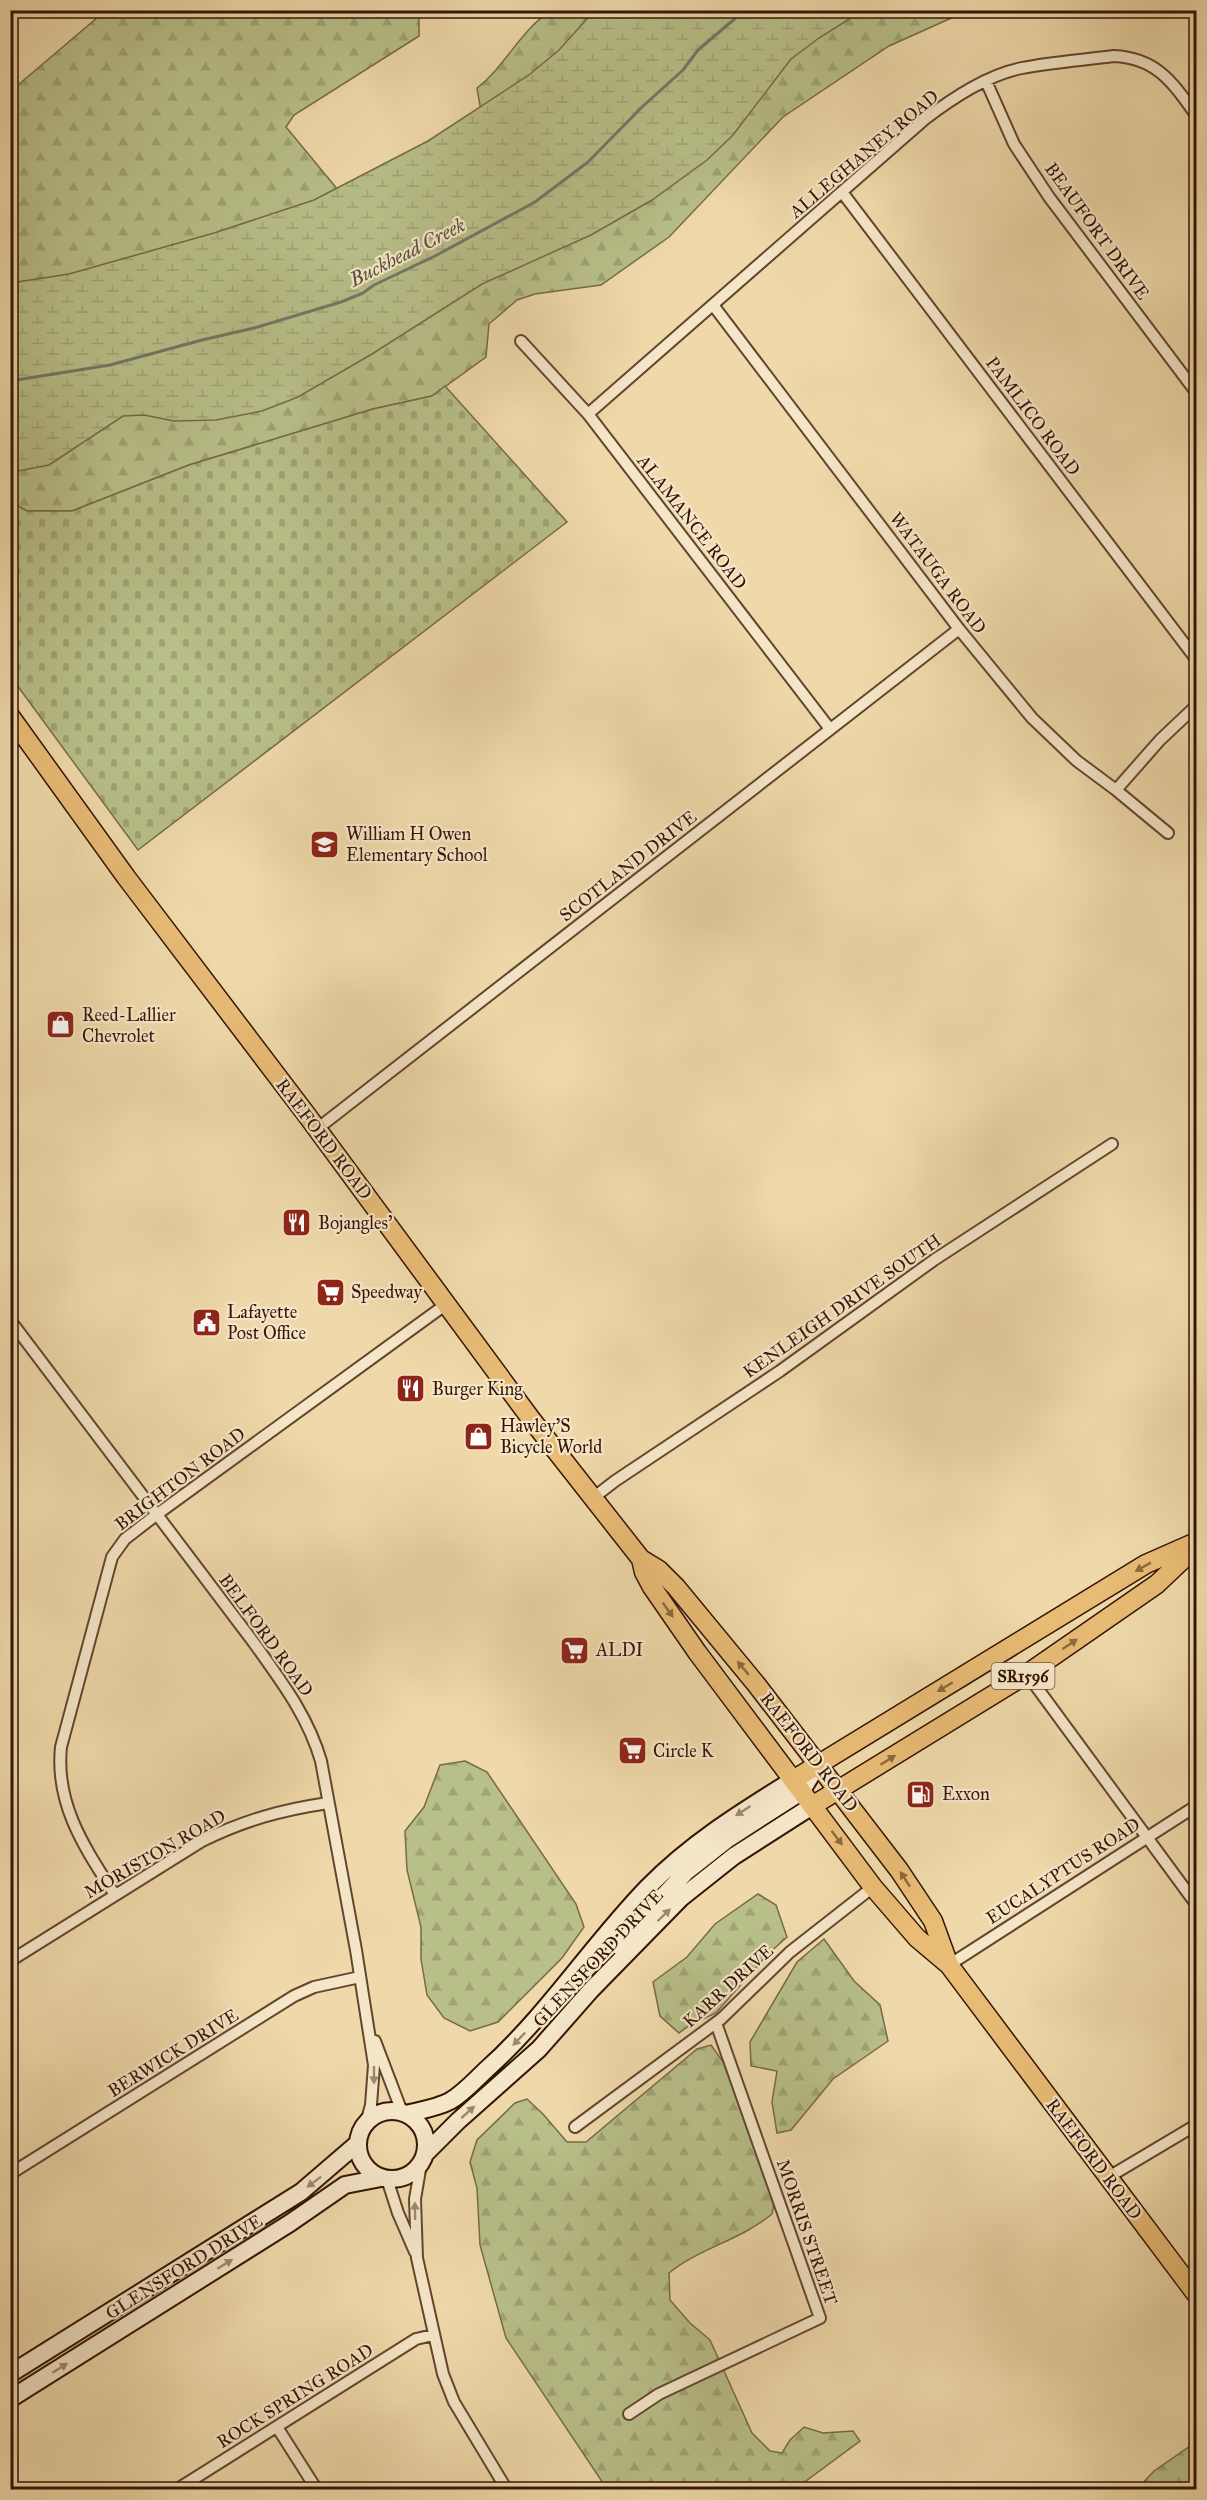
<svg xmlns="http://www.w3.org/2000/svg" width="1207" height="2500" viewBox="0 0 1207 2500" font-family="'IM FELL Great Primer',serif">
<defs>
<pattern id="forest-firs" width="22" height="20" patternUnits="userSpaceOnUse" patternTransform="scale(1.5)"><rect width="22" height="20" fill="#b8bf89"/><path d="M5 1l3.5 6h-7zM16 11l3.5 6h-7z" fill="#9fa375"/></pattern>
<pattern id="wetland-marsh" width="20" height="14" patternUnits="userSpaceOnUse" patternTransform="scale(1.5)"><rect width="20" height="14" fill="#b8bf89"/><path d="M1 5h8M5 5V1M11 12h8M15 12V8" fill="none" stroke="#9fa375"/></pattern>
<pattern id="cemetery-stones" width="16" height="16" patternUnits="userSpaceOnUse" patternTransform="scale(1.5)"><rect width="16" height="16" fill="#b8bf89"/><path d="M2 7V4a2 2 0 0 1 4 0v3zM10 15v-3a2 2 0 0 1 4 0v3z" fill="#9fa375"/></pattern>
</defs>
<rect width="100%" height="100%" fill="#efd9aa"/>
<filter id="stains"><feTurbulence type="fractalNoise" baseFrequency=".00333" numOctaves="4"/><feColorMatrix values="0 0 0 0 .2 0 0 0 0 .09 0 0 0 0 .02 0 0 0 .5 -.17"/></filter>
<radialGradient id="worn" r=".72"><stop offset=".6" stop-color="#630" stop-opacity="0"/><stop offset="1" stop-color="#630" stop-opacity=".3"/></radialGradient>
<path fill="url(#forest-firs)" stroke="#766a48" stroke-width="1.5" d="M105,11H413L419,18V36L294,115L286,127L343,196L482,117L477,88C506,66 520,30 551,11H967L889,46L783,117L669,237L601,285L535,294L517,300L489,324L486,357L432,396L373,409L189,465L72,511H27L11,502V91Z
M465,1761L487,1772L576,1904L584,1927L562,1958L498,2022L470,2031L444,2018L427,1995L421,1959V1927L407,1870L405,1831L424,1807L440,1765Z
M758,1894L776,1905L787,1937L767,1955L716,2013L690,2025L679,2033L660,2016L653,1982L687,1957L715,1924Z
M824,1939L854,1981L880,2005L888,2041L833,2079L791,2130L777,2133L772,2102L777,2071L751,2066L750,2042L797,1962Z
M711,2045L728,2069L774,2203L772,2214C741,2240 700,2248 669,2273L670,2300L690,2323L710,2340L752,2433L770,2451L782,2453L790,2440L804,2427L823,2433L853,2431L860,2441L795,2489H607L506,2338L480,2245L477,2188L470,2162L477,2140L515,2103L527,2099L543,2114L567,2142H586L697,2049Z
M1196,2442V2489H1137L1154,2471Z"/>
<path fill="url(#wetland-marsh)" stroke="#766a48" stroke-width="1.5" d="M594,11H862L819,38L791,59L733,135L707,160L652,200L591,235L482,284L372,354L298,397L262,411L216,420L174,421L144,415L123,416L49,465L18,471L11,470V283L69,274L214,233L314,200L428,141L529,75L559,50Z"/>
<path fill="url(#cemetery-stones)" stroke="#766a48" stroke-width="1.5" d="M445,386L567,522L138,850L11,677V502L27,511H72L189,465L373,409L432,396Z"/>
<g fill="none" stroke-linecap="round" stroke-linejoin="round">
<path stroke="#717866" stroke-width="3" d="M10,381L110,365L202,340L254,328L341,302L363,293L374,285L435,256L535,202L588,162L642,107L683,70L698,50L745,10"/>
<defs>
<path id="minor" d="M986,81L1014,144L1049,197L1196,392
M842,192L1196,659
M713,305L959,629L1032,718L1077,761L1116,790L1168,833
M521,341L588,414L830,729
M588,414L925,119C953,98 987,75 1022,68C1052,62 1084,60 1114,56C1157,58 1173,83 1196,115
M1116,790L1160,740L1196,706
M317,1129L959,629
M10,1320L254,1643C281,1681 308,1716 321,1761L356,1950L374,2065L371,2105L366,2123
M593,1498L615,1481L780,1371L934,1260L1112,1144
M1027,1674L1196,1904
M115,1895C85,1848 55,1805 61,1747L112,1557L125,1539L156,1515L445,1305
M10,1961L202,1841C245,1820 281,1810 328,1803
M949,1965L1196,1806
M375,2041L402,2112
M575,2127L721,2019L790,1952L873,1887
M421,2164L415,2199L417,2258L443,2374L454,2402L507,2490
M10,2174L294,1996L314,1987L360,1977
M1107,2178L1196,2125
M387,2179L398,2213L415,2252
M629,2414L659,2394L820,2318L716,2023
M277,2427L317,2490
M176,2490L416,2339L433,2335"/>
<path id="secondary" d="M620,1947L635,1926L686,1872L728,1839L801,1792L818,1764
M358 2145a34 34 0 1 1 68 0a34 34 0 1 1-68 0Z
M406,2114C421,2110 437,2108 450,2101C464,2093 476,2079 488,2068C548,2014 591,1946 647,1888C690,1844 741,1812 793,1780
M426,2153L458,2121L539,2049L591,1990L681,1898L734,1856L812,1806
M10,2374L301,2192L358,2143
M10,2399L290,2223L345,2185L381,2178"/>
<path id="primary" d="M793,1780L1146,1564L1196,1542
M812,1806L1027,1674L1157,1584L1195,1548"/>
<path id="trunk" d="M10,716L126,877L306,1114L531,1419L641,1559L659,1570L676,1587L756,1684L899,1870L933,1921L949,1965
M641,1559L644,1572L652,1587L697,1652L873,1887L917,1938L949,1965L1196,2294"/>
</defs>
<use href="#minor" stroke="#63452f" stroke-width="14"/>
<use href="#secondary" stroke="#341406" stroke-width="20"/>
<use href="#primary" stroke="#341406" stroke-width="21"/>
<use href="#trunk" stroke="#341406" stroke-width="21"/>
<use href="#minor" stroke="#f5e6c8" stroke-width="10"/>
<use href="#secondary" stroke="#f5e6c8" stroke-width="16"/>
<use href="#primary" stroke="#e8bc75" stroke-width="18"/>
<use href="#trunk" stroke="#e8bc75" stroke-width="18"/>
</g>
<defs><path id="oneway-solid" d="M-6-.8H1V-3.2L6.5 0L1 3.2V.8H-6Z" transform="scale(1.5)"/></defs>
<g fill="#8e683e">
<use href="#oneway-solid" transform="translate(1143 1567) rotate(151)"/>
<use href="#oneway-solid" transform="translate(668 1610) rotate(55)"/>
<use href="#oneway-solid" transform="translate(1070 1644) rotate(-34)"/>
<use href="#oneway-solid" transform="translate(743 1668) rotate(-130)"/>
<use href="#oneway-solid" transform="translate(945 1687) rotate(149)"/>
<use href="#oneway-solid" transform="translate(888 1760) rotate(-32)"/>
<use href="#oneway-solid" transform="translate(837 1838) rotate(53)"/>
<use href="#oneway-solid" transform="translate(905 1879) rotate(-123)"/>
</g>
<g fill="#9e8871">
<use href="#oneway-solid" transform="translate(743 1811) rotate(147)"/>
<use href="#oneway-solid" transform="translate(664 1915) rotate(-44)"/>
<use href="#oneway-solid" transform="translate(519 2039) rotate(134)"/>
<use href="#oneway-solid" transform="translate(374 2075) rotate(90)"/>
<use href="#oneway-solid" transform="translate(468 2112) rotate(-42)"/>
<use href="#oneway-solid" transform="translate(314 2182) rotate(143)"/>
<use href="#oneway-solid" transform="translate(415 2211) rotate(-91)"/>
<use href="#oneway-solid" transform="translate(225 2264) rotate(-32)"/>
<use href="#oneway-solid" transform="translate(60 2368) rotate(-32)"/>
</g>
<defs>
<symbol id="school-square" viewBox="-11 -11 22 22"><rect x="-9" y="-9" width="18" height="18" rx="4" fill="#8f2418" stroke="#f5e6c8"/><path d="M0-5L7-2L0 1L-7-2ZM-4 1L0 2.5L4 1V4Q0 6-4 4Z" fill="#fff"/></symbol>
<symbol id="shop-square" viewBox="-11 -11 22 22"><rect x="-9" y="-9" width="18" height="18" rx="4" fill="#8f2418" stroke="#f5e6c8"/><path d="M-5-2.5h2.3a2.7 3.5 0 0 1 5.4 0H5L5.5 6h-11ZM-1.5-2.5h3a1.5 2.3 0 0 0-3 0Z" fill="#fff"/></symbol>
<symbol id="restaurant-square" viewBox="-11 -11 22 22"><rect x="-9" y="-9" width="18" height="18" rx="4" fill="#8f2418" stroke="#f5e6c8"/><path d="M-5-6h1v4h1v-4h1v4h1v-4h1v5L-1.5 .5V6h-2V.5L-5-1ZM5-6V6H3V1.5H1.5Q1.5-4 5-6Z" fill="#fff"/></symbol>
<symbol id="supermarket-square" viewBox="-11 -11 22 22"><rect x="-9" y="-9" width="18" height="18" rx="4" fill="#8f2418" stroke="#f5e6c8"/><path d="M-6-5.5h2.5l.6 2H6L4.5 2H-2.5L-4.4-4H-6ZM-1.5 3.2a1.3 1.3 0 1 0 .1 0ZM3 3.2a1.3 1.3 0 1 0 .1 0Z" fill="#fff"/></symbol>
<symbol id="civic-square" viewBox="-11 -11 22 22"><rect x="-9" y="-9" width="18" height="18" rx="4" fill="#8f2418" stroke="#f5e6c8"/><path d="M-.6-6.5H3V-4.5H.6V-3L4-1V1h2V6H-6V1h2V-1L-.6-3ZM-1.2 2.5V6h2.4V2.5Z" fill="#fff"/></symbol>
<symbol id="fuel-square" viewBox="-11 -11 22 22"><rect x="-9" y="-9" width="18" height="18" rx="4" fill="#8f2418" stroke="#f5e6c8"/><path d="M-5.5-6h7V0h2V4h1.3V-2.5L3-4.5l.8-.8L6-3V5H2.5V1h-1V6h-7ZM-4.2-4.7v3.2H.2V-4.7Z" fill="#fff"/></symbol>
</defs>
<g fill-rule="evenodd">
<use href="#school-square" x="308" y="828" width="33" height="33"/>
<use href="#shop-square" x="44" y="1008" width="33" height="33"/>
<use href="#restaurant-square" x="280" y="1206" width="33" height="33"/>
<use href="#supermarket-square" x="314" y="1276" width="33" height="33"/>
<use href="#civic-square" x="190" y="1306" width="33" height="33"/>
<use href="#restaurant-square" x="394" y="1372" width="33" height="33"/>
<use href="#shop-square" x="462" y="1420" width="33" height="33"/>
<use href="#supermarket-square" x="558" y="1634" width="33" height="33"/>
<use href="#supermarket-square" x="616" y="1734" width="33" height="33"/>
<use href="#fuel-square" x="904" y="1778" width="33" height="33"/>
</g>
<g text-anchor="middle" stroke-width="4.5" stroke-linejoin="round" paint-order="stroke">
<rect fill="#f5e6c8" stroke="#6e5340" stroke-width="1.5" x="991.5" y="1663" width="63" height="26" rx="4.5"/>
<g font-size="16" font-weight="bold" fill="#341406">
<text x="1023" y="1682">SR1596</text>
</g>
<g font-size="18" fill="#341406" stroke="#f5e6c8">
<text transform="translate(864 154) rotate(-40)" y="6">ALLEGHANEY ROAD</text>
<text transform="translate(1097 231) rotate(54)" y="6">BEAUFORT DRIVE</text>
<text transform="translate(1033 416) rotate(53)" y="6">PAMLICO ROAD</text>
<text transform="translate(692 522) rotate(52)" y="6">ALAMANCE ROAD</text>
<text transform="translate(938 573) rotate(53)" y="6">WATAUGA ROAD</text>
<text transform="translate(628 866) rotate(-38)" y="6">SCOTLAND DRIVE</text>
<text transform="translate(324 1139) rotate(53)" y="6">RAEFORD ROAD</text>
<text transform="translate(842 1306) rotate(-35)" y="6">KENLEIGH DRIVE SOUTH</text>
<text transform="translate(180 1479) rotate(-37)" y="6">BRIGHTON ROAD</text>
<text transform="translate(266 1635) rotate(54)" y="6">BELFORD ROAD</text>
<text transform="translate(809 1752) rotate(52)" y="6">RAEFORD ROAD</text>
<text transform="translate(155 1854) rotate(-30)" y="6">MORISTON ROAD</text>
<text transform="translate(1063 1871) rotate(-33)" y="6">EUCALYPTUS ROAD</text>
<text transform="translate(598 1958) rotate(-47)" y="6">GLENSFORD DRIVE</text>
<text transform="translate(728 1986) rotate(-42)" y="6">KARR DRIVE</text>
<text transform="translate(173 2053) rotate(-32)" y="6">BERWICK DRIVE</text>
<text transform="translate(1094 2159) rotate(53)" y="6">RAEFORD ROAD</text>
<text transform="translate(807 2232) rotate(71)" y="6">MORRIS STREET</text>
<text transform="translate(184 2267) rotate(-32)" y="6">GLENSFORD DRIVE</text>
<text transform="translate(295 2396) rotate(-32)" y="6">ROCK SPRING ROAD</text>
</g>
<g font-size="18" fill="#341406" stroke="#f5e6c8" text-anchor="start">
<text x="346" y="840">William H Owen<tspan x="346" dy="21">Elementary School</tspan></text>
<text x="82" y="1021">Reed-Lallier<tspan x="82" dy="21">Chevrolet</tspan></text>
<text x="318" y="1229">Bojangles'</text>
<text x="351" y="1298">Speedway</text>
<text x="227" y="1318">Lafayette<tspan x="227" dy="21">Post Office</tspan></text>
<text x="432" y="1395">Burger King</text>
<text x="500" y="1432">Hawley'S<tspan x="500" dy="21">Bicycle World</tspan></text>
<text x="596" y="1656">ALDI</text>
<text x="653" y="1757">Circle K</text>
<text x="942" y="1800">Exxon</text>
</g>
<g font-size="20" font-style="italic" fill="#584e3e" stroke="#f5e6c8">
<text transform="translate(407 252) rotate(-27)" y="7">Buckhead Creek</text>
</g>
</g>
<rect width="1207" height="2500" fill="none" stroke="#efd9aa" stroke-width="36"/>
<rect x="12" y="12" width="1183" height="2476" fill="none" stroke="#341406" stroke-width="3"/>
<rect x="18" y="18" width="1171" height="2464" fill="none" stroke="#341406" stroke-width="1.5"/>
<rect width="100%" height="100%" filter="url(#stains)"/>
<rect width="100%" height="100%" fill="url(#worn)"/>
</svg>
